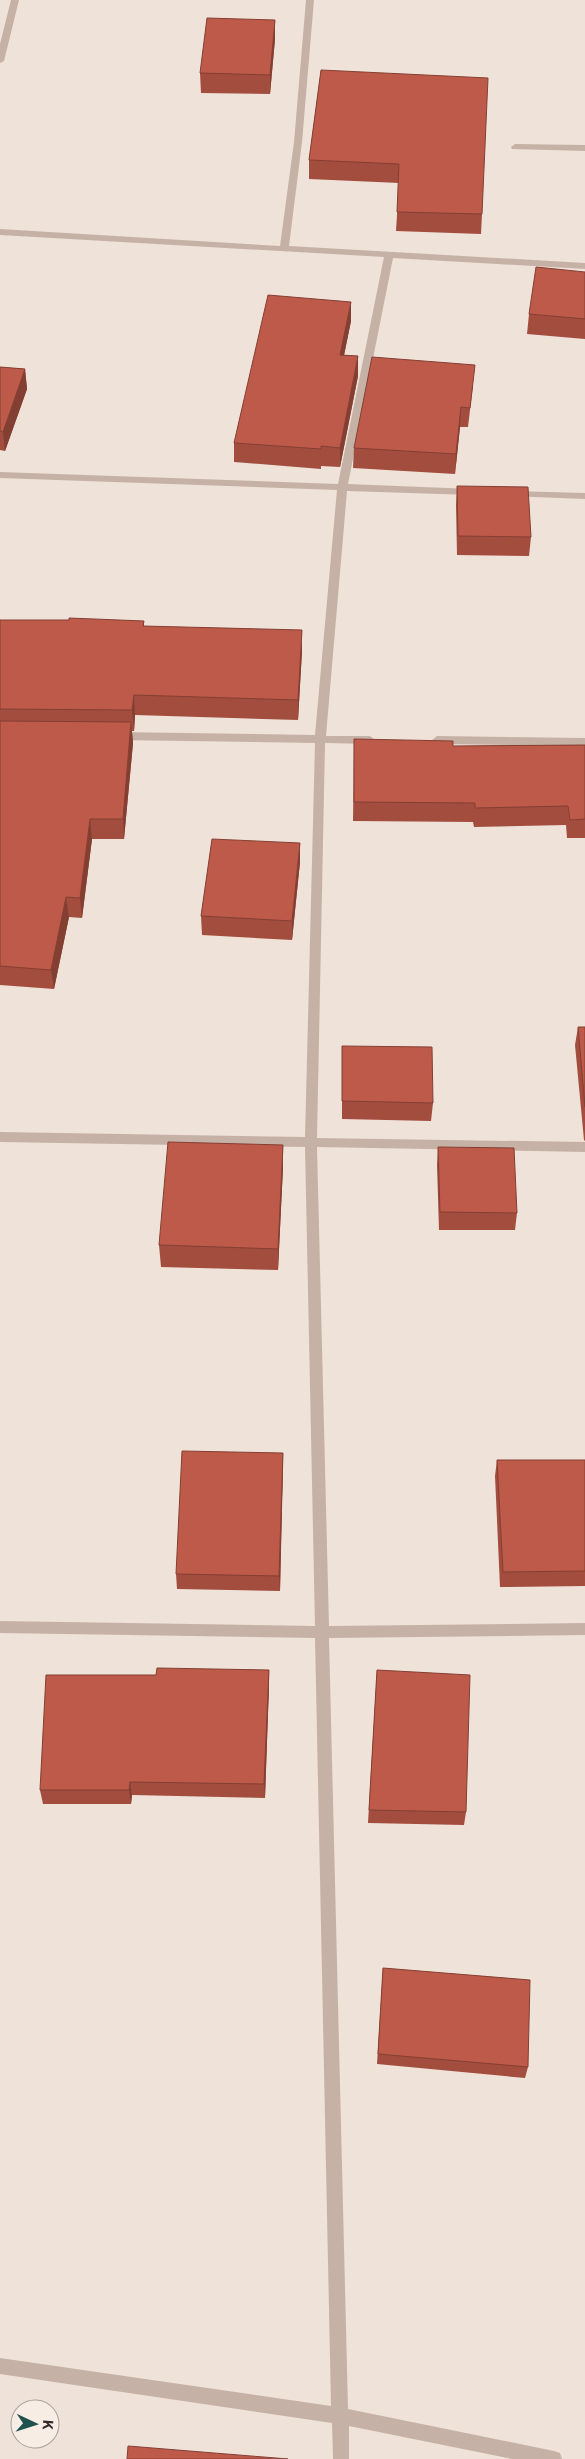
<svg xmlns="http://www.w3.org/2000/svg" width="585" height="2459" viewBox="0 0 585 2459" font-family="'Public Sans',sans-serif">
<rect width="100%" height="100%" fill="#efe2d9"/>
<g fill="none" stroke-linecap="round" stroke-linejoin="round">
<path fill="#c6b1a6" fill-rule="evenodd" d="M11,0H19L4,61L0,63V44Z
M306,0H314L302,142L289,246L585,263V269L393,258L348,484L472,489L477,492L472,495L347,491L326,736H370L375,740L370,744L325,743L317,1138L585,1142V1152L317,1147L329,1626L585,1623V1635L329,1638L348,2409L554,2451L560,2453L562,2459H512L349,2426V2459H333L332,2423L0,2374V2358L331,2406L315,1638L0,1633V1621L315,1626L305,1147L0,1142V1132L305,1137L315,743L115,740L110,736L115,732L315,735L337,490L0,478V472L338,484L384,257L0,235V229L280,246L294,142Z
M515,144L585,145V151L512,149L511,147Z
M512,491L585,493V499L509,496L507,494Z
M437,736L585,738V746L437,744L432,740Z"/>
</g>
<path fill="#a34d3f" d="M275,20V39L270,94L201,93L200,73Z
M321,70L482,214L481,234L396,231L399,183L309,179V160Z
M585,272V339L527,334L529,314Z
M351,302V321L344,355L358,356V376L340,467L321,466V469L234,462V443Z
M0,367L25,369L27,389L5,451L0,450Z
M473,385L468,427H460L455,474L353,468L354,448Z
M457,486L531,537L529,556L457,555L456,505Z
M0,620L144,621V626L302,651L298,720L135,715L134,731H132L133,743L124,839H92L82,918L69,917L54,989L0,985Z
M354,739L453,746L585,745V838H567L566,825L474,827L473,822L353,821Z
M300,843V862L292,940L202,935L201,916Z
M578,1027H585V1141L584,1140L575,1045Z
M342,1046L433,1103L431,1121L342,1119Z
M283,1145V1167L278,1270L161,1267L159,1245Z
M438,1147L517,1213L515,1230H439L437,1165Z
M283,1453L280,1591L177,1589L176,1574Z
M497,1460H585V1586L500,1587L495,1476Z
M269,1670V1685L265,1798L132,1795L131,1804H43L40,1790L156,1675Z
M377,1670L466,1812L464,1825L368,1823Z
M383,1968L528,2067L525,2078L377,2064Z"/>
<path fill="#843f33" d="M275,20V39L270,94V75Z
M351,302V321L340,375V355Z
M358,356V376L340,467V448Z
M25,369L27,389L5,451L3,432Z
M461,407L460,427L455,474L456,454Z
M302,630V651L298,720V700Z
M134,695L135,715L134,731L132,710Z
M131,722L133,743L124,839L123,819Z
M90,819L92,839L82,918L80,898Z
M300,843V862L292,940V921Z
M66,897L69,917L54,989L51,970Z
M283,1145V1167L278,1270V1249Z
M283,1453V1469L280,1591L279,1576Z
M269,1670V1685L265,1798L264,1784Z
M130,1782L132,1795L131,1804L129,1790Z"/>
<path fill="#bd5a49" stroke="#843f33" d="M207,18L275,20L270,75L200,73Z
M321,70L488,78L482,214L397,212L399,164L309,160Z
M536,267L585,272V319L529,314Z
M268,295L351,302L340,355L358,356L340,448L321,446V449L234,443Z
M372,357L475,365L470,408L461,407L456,454L354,448Z
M0,367L25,369L3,432L0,431Z
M457,486L528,487L531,537L458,536Z
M69,618L144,621L143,626L302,630L298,700L134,695L132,710L0,709V620H69Z
M0,721L131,722L123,819H90L80,898L66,897L51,970L0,966Z
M354,739L453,741V746L585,745V819L570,820L568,806L475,808V803L354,802Z
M212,839L300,843L292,921L201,916Z
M578,1027H585V1107Z
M342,1046L432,1047L433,1103L342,1101Z
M168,1142L283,1145L278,1249L159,1245Z
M438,1147L514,1148L517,1213L440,1212Z
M182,1451L283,1453L279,1576L176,1574Z
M497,1460H585V1571L503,1572Z
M157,1668L269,1670L264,1784L130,1782L129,1790H40L46,1675H156Z
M377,1670L470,1675L466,1812L369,1810Z
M383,1968L530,1980L528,2067L378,2054Z
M128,2446L288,2459H127Z"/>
<g transform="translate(35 2424) rotate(94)"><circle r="24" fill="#f7ede5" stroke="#a99f99"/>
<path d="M0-4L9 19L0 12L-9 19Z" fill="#1f514f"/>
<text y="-8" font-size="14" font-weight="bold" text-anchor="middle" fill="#332926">K</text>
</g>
</svg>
